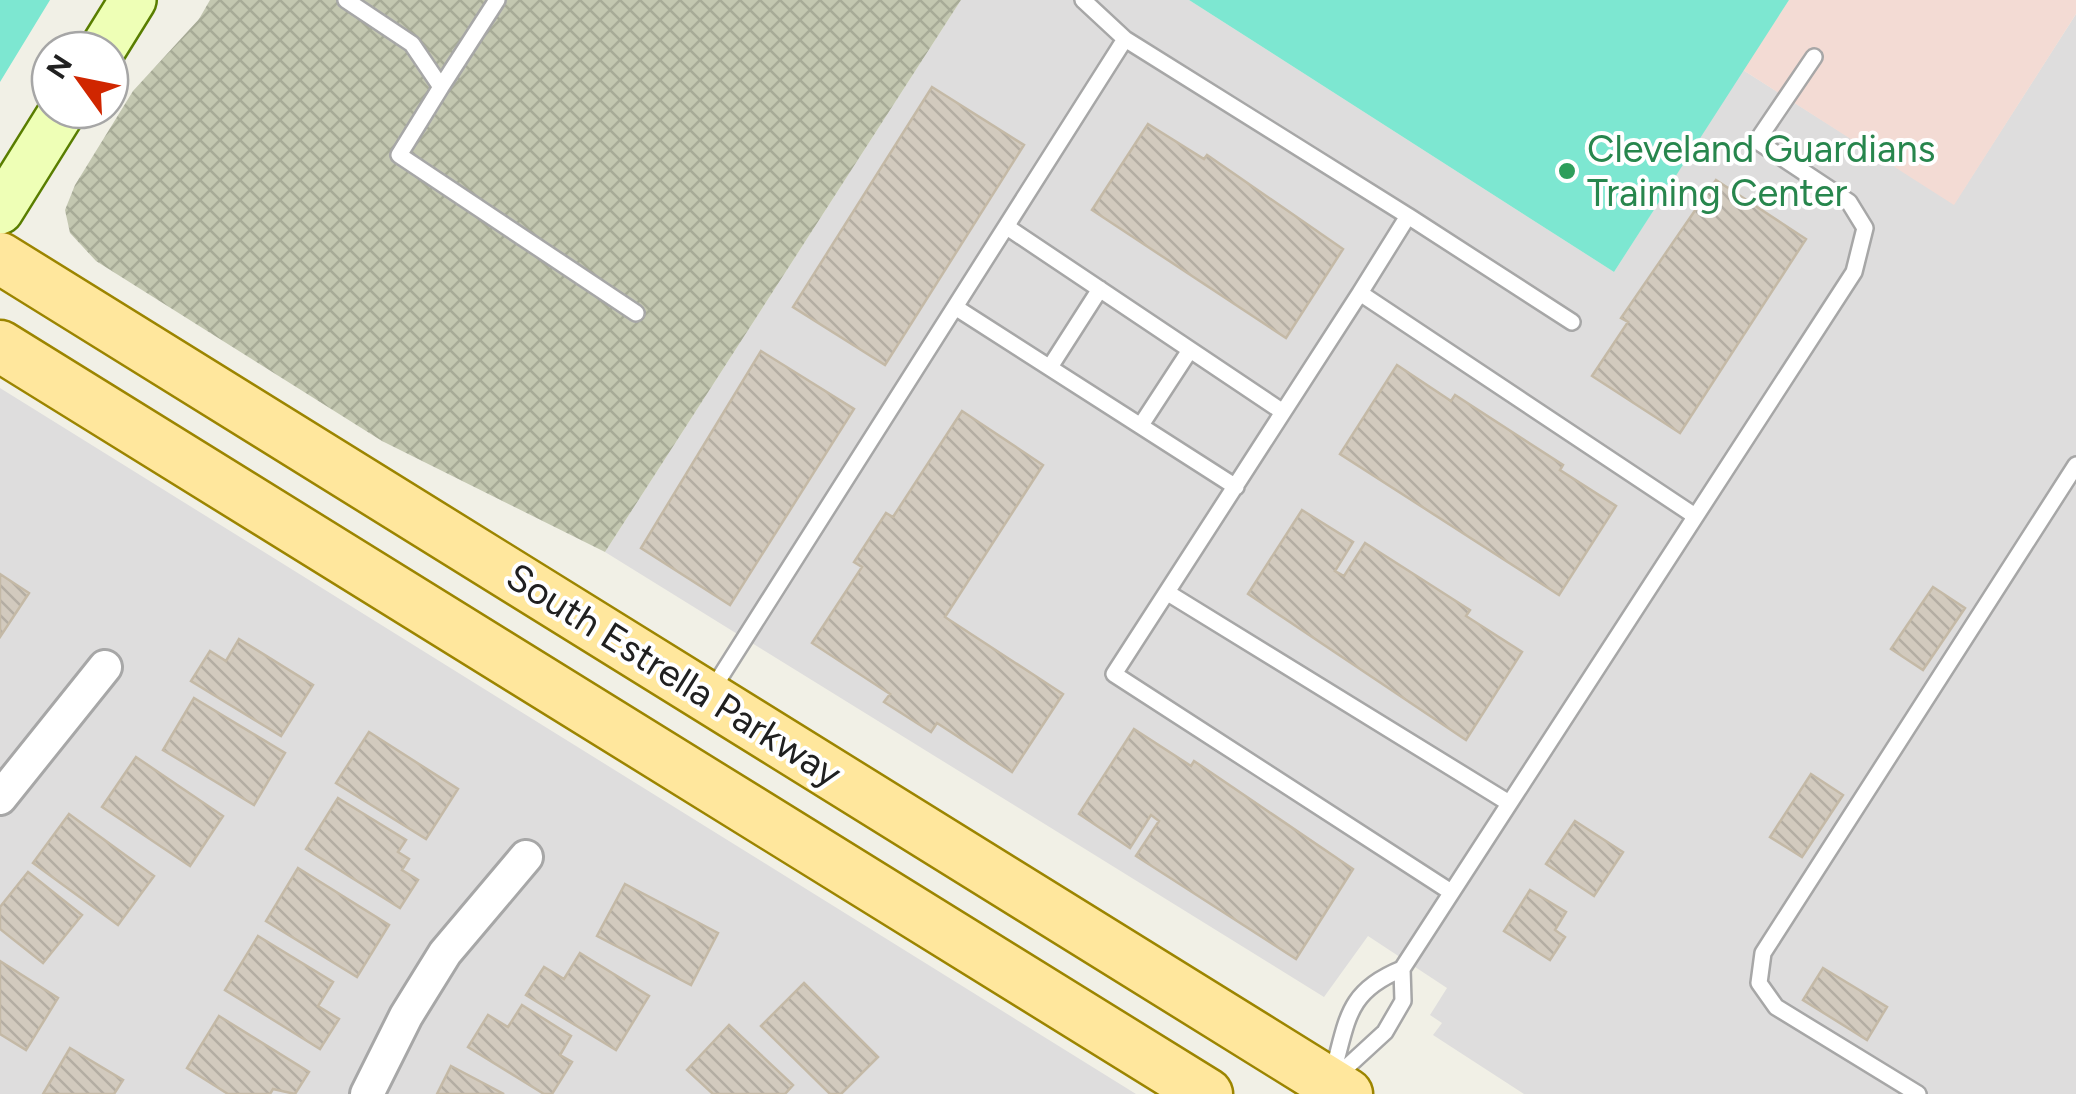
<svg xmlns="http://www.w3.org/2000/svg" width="2076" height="1094" viewBox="0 0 2076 1094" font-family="Figtree,sans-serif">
<defs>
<pattern id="construction-cross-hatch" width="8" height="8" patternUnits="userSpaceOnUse" patternTransform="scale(2.5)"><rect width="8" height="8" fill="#c3c7b0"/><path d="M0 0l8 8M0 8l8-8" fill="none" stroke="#a7ab97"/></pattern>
<pattern id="building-back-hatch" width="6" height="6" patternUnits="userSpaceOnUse" patternTransform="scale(2.5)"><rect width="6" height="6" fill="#d2cabe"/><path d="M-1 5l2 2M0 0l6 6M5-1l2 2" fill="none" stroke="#b4ada3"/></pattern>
</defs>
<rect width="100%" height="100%" fill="#f1f0e6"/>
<path fill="#dedddd" d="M961,0H1189L1614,272L1743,70L1954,204L2076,14V1094H1524L1433,1035L1442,1023L1430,1015L1447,988L1368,936L1324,997L605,552Z
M0,388L1136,1094H0Z"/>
<path fill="#f3dbd4" d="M1789,0H2076V14L1954,205L1743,70Z"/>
<path fill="url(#construction-cross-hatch)" d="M210,0H961L605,552L382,441L96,261L70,233L65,210L75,185L133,91L199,19Z"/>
<path fill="#7de7d1" d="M0,0H50L0,82Z
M1189,0H1789L1614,272Z"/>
<path fill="url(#building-back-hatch)" stroke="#c4b9a6" stroke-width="2.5" d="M932,87L1024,145L885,365L793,307Z
M1148,124L1204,159L1207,155L1343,249L1286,338L1092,210Z
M1716,180L1806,239L1680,433L1592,376L1628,322L1621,318Z
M761,351L854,409L730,605L641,548Z
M1397,365L1451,401L1455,395L1563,465L1560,470L1616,506L1559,595L1340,454Z
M962,411L1043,465L945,617L1063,694L1012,772L937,723L931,732L884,702L890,694L812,643L862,567L854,562L886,513L893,517Z
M1302,510L1353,542L1335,571L1344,576L1365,543L1470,610L1466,616L1522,652L1466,740L1248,594Z
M0,574L29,593L0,637Z
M1933,587L1965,608L1923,670L1891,649Z
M239,639L313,685L281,736L191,681L210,651L226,661Z
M194,698L285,753L254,805L163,750Z
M1134,729L1191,766L1194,761L1353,869L1296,959L1136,856L1159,821L1151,815L1130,848L1079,814Z
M369,732L458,789L426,839L336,783Z
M136,757L223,816L190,866L102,807Z
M1811,774L1843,795L1802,857L1770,837Z
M338,798L406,840L398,852L409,859L402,870L418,880L400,908L306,849Z
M69,814L154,876L118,925L33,863Z
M1575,821L1623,852L1594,896L1546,864Z
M298,868L389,925L357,977L266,921Z
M28,872L82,915L43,963L0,929V907Z
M625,884L718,933L691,985L597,936Z
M1530,890L1566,912L1555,930L1565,937L1550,960L1504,931Z
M258,936L333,982L318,1006L339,1019L320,1049L225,990Z
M580,953L649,996L616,1050L526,995L544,967L564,979Z
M0,961L58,998L26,1050L0,1034Z
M1823,968L1887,1007L1867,1040L1803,1000Z
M804,983L878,1057L841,1094H830L761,1026Z
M522,1005L571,1036L560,1055L572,1062L552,1094H544L468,1047L488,1015L508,1027Z
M219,1016L309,1072L295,1094L273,1089L270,1094H228L187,1068Z
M729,1025L793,1085L785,1094H713L687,1070Z
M70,1048L123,1080L114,1094H43Z
M451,1066L504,1094H437Z"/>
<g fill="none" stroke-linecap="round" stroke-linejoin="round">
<defs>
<path id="service" d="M346,0L412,44L441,87L399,155L636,313
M1083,0L1125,39
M441,87L497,0
M1408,216L1572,322
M1007,227L1283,412
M955,307L1236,487
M1050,367L1100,289
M1141,425L1190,350
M1168,593L1509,803
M712,690L1125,39L1408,216L1360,293
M1451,892L1114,674L1360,293L1695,516
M1332,1075C1348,1021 1345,992 1402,969L1854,272L1865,228L1849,202L1757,141L1814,57
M1336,1077L1385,1032L1403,1001L1402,969
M1918,1094L1776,1007L1759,983L1763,953L2076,465"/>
<path id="minor" d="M0,798L105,667
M367,1094L406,1016L445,953L526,857"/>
<path id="secondary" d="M102,50L133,0
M0,211L63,110"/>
<path id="primary" d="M0,258L1347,1094
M0,346L1207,1094"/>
</defs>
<use href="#service" stroke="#a7a7a7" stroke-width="20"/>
<use href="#minor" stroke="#a7a7a7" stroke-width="38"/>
<use href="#secondary" stroke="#597e00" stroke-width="50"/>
<use href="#primary" stroke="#9c8500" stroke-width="55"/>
<use href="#service" stroke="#fff" stroke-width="15"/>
<use href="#minor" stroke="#fff" stroke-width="32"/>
<use href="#secondary" stroke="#eeffb6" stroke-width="45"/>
<use href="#primary" stroke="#ffe79d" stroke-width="50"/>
</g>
<circle fill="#2e9e5b" stroke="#fff" stroke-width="4" cx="1567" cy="171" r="10"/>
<g text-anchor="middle" stroke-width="8" stroke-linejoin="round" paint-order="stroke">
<g font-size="38" fill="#27864d" stroke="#fff" text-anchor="start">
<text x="1587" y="162">Cleveland Guardians<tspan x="1587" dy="44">Training Center</tspan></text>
</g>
<g font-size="38" fill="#202020" stroke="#fff">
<text transform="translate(674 675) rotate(32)" y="13">South Estrella Parkway</text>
</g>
</g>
<g transform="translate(80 80) rotate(303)"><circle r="48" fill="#ffffff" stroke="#a6a6a6" stroke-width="2.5"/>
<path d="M0-8L18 38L0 25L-18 38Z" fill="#d02600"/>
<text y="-15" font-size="28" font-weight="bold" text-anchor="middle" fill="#202020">N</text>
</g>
</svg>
